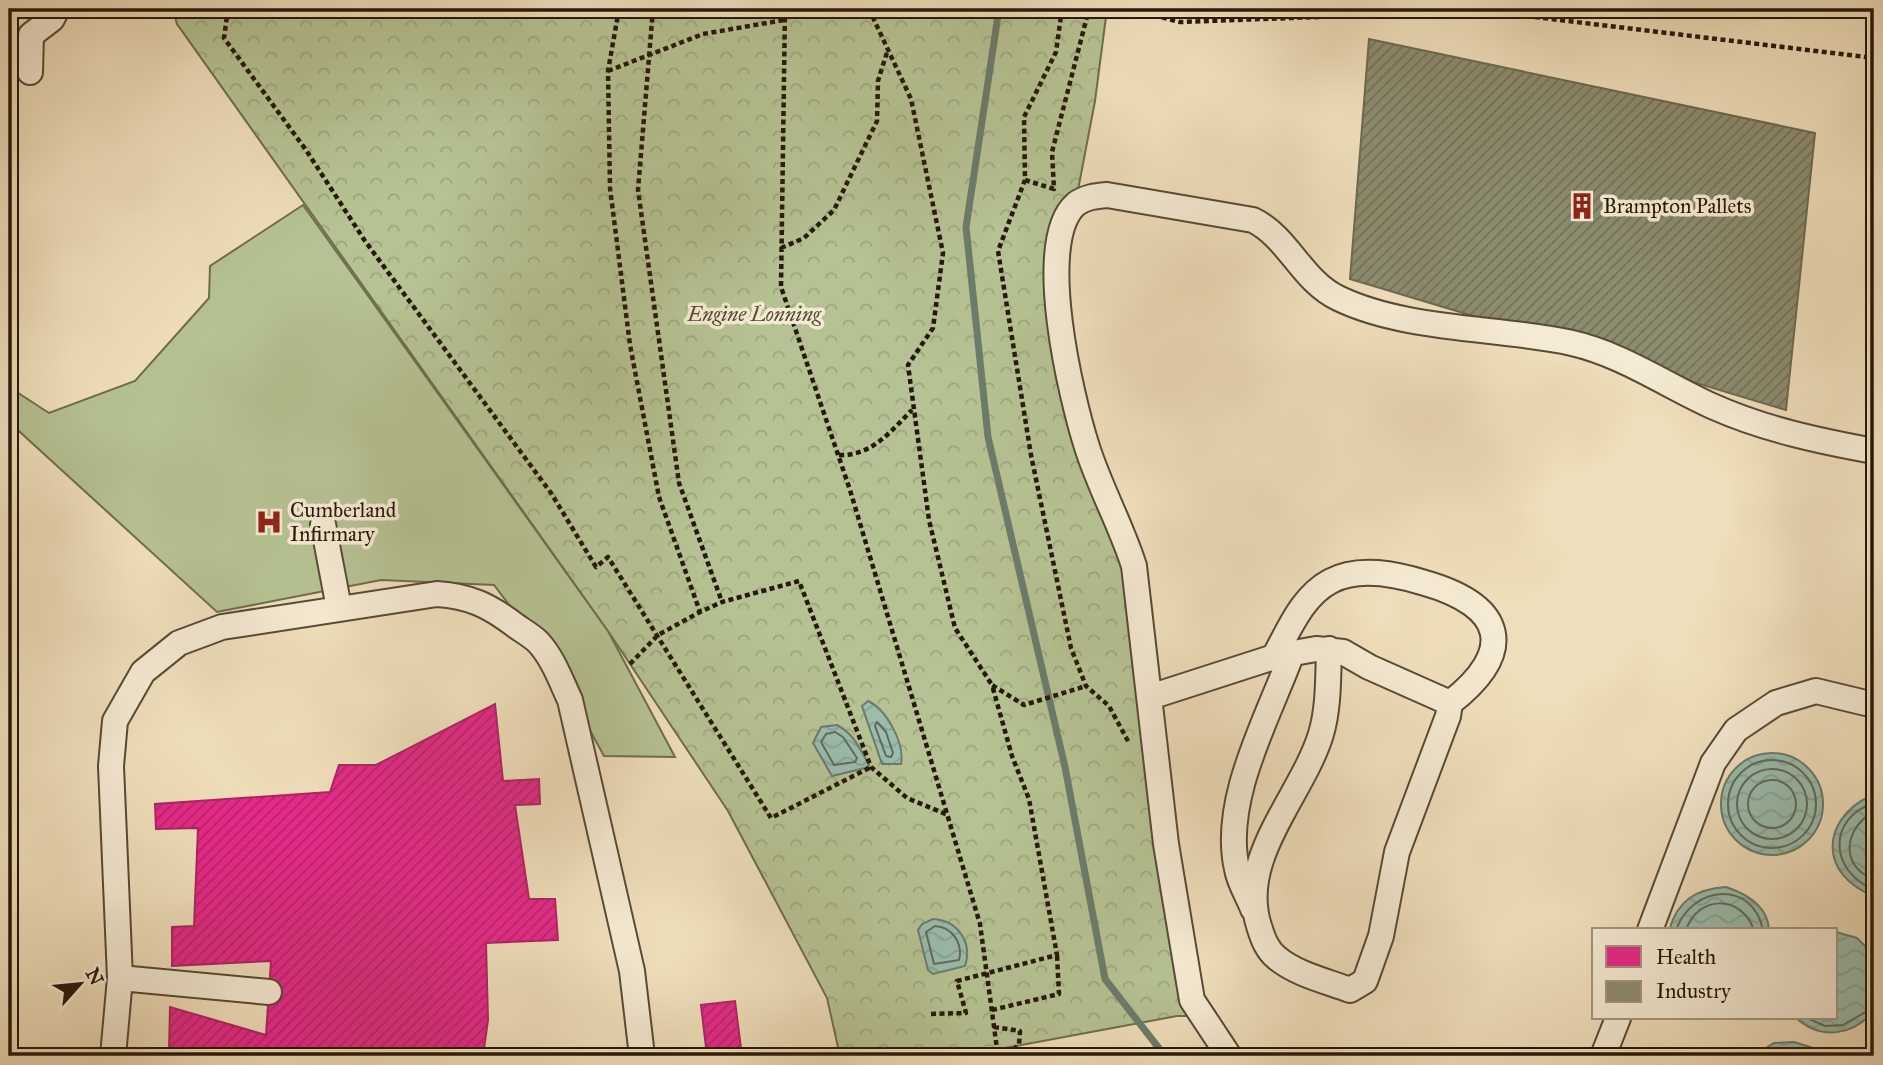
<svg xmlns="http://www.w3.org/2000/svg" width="1883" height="1065" viewBox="0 0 1883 1065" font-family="'IM FELL Great Primer',serif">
<defs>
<pattern id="park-crowns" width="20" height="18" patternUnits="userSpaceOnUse" patternTransform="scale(1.75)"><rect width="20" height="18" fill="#b6c293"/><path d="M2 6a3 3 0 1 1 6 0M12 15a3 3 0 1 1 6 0" fill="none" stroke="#9ca67d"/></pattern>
<pattern id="water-waves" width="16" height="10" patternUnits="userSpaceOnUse" patternTransform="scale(1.75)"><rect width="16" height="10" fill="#9abdae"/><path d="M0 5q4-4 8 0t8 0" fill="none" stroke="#85a294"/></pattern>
<pattern id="health-hatch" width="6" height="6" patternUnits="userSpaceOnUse" patternTransform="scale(1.75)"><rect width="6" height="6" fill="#e7298a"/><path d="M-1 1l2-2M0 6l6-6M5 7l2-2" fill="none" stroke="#bb226f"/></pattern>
<pattern id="industry-hatch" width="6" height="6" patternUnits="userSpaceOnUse" patternTransform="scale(1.75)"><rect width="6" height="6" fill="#8c8c6e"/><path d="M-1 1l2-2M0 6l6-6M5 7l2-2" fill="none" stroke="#727159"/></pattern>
</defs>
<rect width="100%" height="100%" fill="#f0dfbc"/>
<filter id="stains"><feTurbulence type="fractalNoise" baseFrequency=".00286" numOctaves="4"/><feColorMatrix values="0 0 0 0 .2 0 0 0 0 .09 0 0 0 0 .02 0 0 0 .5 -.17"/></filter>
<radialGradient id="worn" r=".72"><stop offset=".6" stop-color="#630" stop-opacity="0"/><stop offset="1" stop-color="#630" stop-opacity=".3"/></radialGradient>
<path fill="#b6c293" stroke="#6e6d4e" stroke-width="2" d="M303,205L608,631L675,757L604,756L553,663L494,585L381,580L217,612L9,422V387L49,413L135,381L209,298L210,266Z"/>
<path fill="url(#park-crowns)" stroke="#6e6d4e" stroke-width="2" d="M173,9H1107L1095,101L1057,300L1125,535L1200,1016H1177L962,1056H840L827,998L728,811L608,631L177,24Z"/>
<path fill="url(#water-waves)" stroke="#6c7b6c" stroke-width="2" d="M868,701C886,709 905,743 901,764H882L862,706Z
M837,725C854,734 860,749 869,765L865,768L832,776L813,743L821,727Z
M1721 804a51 51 0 1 1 102 0a51 51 0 1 1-102 0Z
M1870,796H1874V896C1820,876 1819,821 1870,796Z
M1726,887C1747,894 1768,906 1769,930H1669C1678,900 1696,889 1726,887Z
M933,919C957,920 973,942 965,966L933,974L928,970L918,930L922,924Z
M1836,932L1857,938L1874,955V1011C1853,1035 1822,1041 1796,1018H1836Z
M1794,1042L1813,1048L1822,1056H1753L1774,1043Z"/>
<path fill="url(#health-hatch)" stroke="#ad2463" stroke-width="2" d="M495,704L503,781L539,779L540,804L515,805L529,899H555L558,940L486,943L488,1020L483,1056H183L169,1051L170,1007L266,1035L271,961L172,966V927L194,926L198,828L156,829L155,804L330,792L339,765H376Z
M735,1001L742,1056H707L701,1005Z"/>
<path fill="url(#industry-hatch)" stroke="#6d6950" stroke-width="2" d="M1369,39L1815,133L1786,410L1350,279Z"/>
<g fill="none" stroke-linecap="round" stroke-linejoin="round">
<path stroke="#606a5c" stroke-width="2" d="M877,722L886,732L893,753L891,757L886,756L875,726Z
M835,732L843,737L857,758L855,762L834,765L821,742L826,734Z
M1728 804a44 44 0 1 1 88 0a44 44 0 1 1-88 0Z
M1737 804a35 35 0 1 1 70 0a35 35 0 1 1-70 0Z
M1748 804a24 24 0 1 1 48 0a24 24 0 1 1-48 0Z
M1874,803C1827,818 1829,872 1874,889
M1874,812C1844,827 1839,867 1874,879
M935,926C953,927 963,944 959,960L934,964L926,932Z
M1676,930C1693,884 1753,880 1763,930
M1686,930C1698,895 1741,894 1754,930
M1807,1018L1825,1026L1843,1025L1874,1007"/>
<path stroke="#6c7b6c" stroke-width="7" d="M999,9L966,227L988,437L1065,767L1105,979L1165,1056"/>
<defs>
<path id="minor" d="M30,72L31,35L52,19L57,9
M323,524L339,608
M1329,649C1328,676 1329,707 1321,734C1302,796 1237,858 1259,926C1263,939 1267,950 1277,958C1296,974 1326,981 1350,990L1365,981L1381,936L1397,852L1448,716L1450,703
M1150,697L1274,657L1277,656L1316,649L1343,652L1369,667L1450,703C1517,651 1505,606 1425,583C1396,574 1359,566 1331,581C1302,596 1289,630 1274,657
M1253,909C1248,896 1239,882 1237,869C1221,800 1269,716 1292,653
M1650,930L1713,763L1736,730L1776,703L1816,691L1874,705
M120,978L269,992
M113,1056L120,978L111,766L115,721L143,672L179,643L222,627L437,594C470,596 490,606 516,626C523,631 532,636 538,642C553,658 561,681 570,700L632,971L642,1056
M1229,1056L1192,1000L1166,844L1134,566C1121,525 1100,488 1087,447C1072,400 1033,241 1076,204C1085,197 1096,196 1107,195L1253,220C1288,237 1302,281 1338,298C1406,331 1499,327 1572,343C1621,354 1666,385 1712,406C1763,429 1819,441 1874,451
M1603,1056L1618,1018"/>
</defs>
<use href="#minor" stroke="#584a36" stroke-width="28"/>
<path stroke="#261809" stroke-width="4.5" stroke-dasharray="5 3.5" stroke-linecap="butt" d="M228,9L224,38L306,150L365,241L551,493L596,567L608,557L771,818L871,767
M619,9L608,71L610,188L630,345L659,497L700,612L722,602L799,581L871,767L907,798L948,815
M653,9L638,190L679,483L722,602
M785,9L781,287L850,490L980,924L998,1056
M869,9L911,99L943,253L933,328L908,365L929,520L955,628L992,685
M1062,9L1056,52L1024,117L1025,180L998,251L1031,455L1071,648L1086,686L1109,706L1129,743
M1129,9L1180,22L1485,11L1874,58
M608,71L703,34L784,20
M1025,180L1054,189L1052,152L1089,9
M781,248L804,238L834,210L877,121L878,81L888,49
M839,455C872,456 890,432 912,410
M630,664L658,635L700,612
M992,1010L1059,994L1057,955
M931,1014L966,1013L957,981L1057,955L1029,799L1012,756L992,685L1024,705L1086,686
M994,1027L1020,1031L1019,1045L1004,1056"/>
<use href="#minor" stroke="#f5ead3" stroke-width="24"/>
</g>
<defs>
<symbol id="building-bare" viewBox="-9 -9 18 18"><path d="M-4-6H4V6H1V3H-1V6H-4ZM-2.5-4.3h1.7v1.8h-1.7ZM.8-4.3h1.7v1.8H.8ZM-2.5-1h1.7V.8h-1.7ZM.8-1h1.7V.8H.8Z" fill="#8f2418" stroke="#f5ead3" stroke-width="2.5" paint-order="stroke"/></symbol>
<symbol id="hospital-bare" viewBox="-9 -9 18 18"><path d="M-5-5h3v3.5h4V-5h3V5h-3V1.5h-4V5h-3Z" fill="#8f2418" stroke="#f5ead3" stroke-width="2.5" paint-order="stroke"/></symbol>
</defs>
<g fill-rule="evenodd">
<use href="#building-bare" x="1563" y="187" width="38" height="38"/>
<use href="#hospital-bare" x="250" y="503" width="38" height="38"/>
</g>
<g text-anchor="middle" stroke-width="7" stroke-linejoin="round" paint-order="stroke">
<g font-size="21" fill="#261809" stroke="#f5ead3" text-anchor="start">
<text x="1603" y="213">Brampton Pallets</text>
<text x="290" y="517">Cumberland<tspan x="290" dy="24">Infirmary</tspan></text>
</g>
<g font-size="21" font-style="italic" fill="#514b32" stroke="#f5ead3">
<text x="754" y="321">Engine Lonning</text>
</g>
</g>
<rect width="1883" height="1065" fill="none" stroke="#f0dfbc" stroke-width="35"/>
<rect x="10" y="10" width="1862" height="1044" fill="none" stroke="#261809" stroke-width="3.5"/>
<rect x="18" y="18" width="1848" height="1030" fill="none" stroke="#261809" stroke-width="2"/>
<rect x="1592" y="928" width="245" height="91" fill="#f5ead3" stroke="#a29682" stroke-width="2"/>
<rect x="1606" y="946" width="35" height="21" fill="#e7298a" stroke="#a29682" stroke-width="2"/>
<text x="1656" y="964" font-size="21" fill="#261809">Health</text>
<rect x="1606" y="981" width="35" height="21" fill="#8c8c6e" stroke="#a29682" stroke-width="2"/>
<text x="1656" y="998" font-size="21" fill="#261809">Industry</text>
<g transform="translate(80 984) rotate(63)" stroke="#f5ead3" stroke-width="5" paint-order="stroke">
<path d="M0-5L12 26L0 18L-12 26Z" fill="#261809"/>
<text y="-10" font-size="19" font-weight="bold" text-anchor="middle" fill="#261809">N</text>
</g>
<rect width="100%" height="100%" filter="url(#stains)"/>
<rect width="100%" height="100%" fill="url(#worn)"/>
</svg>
